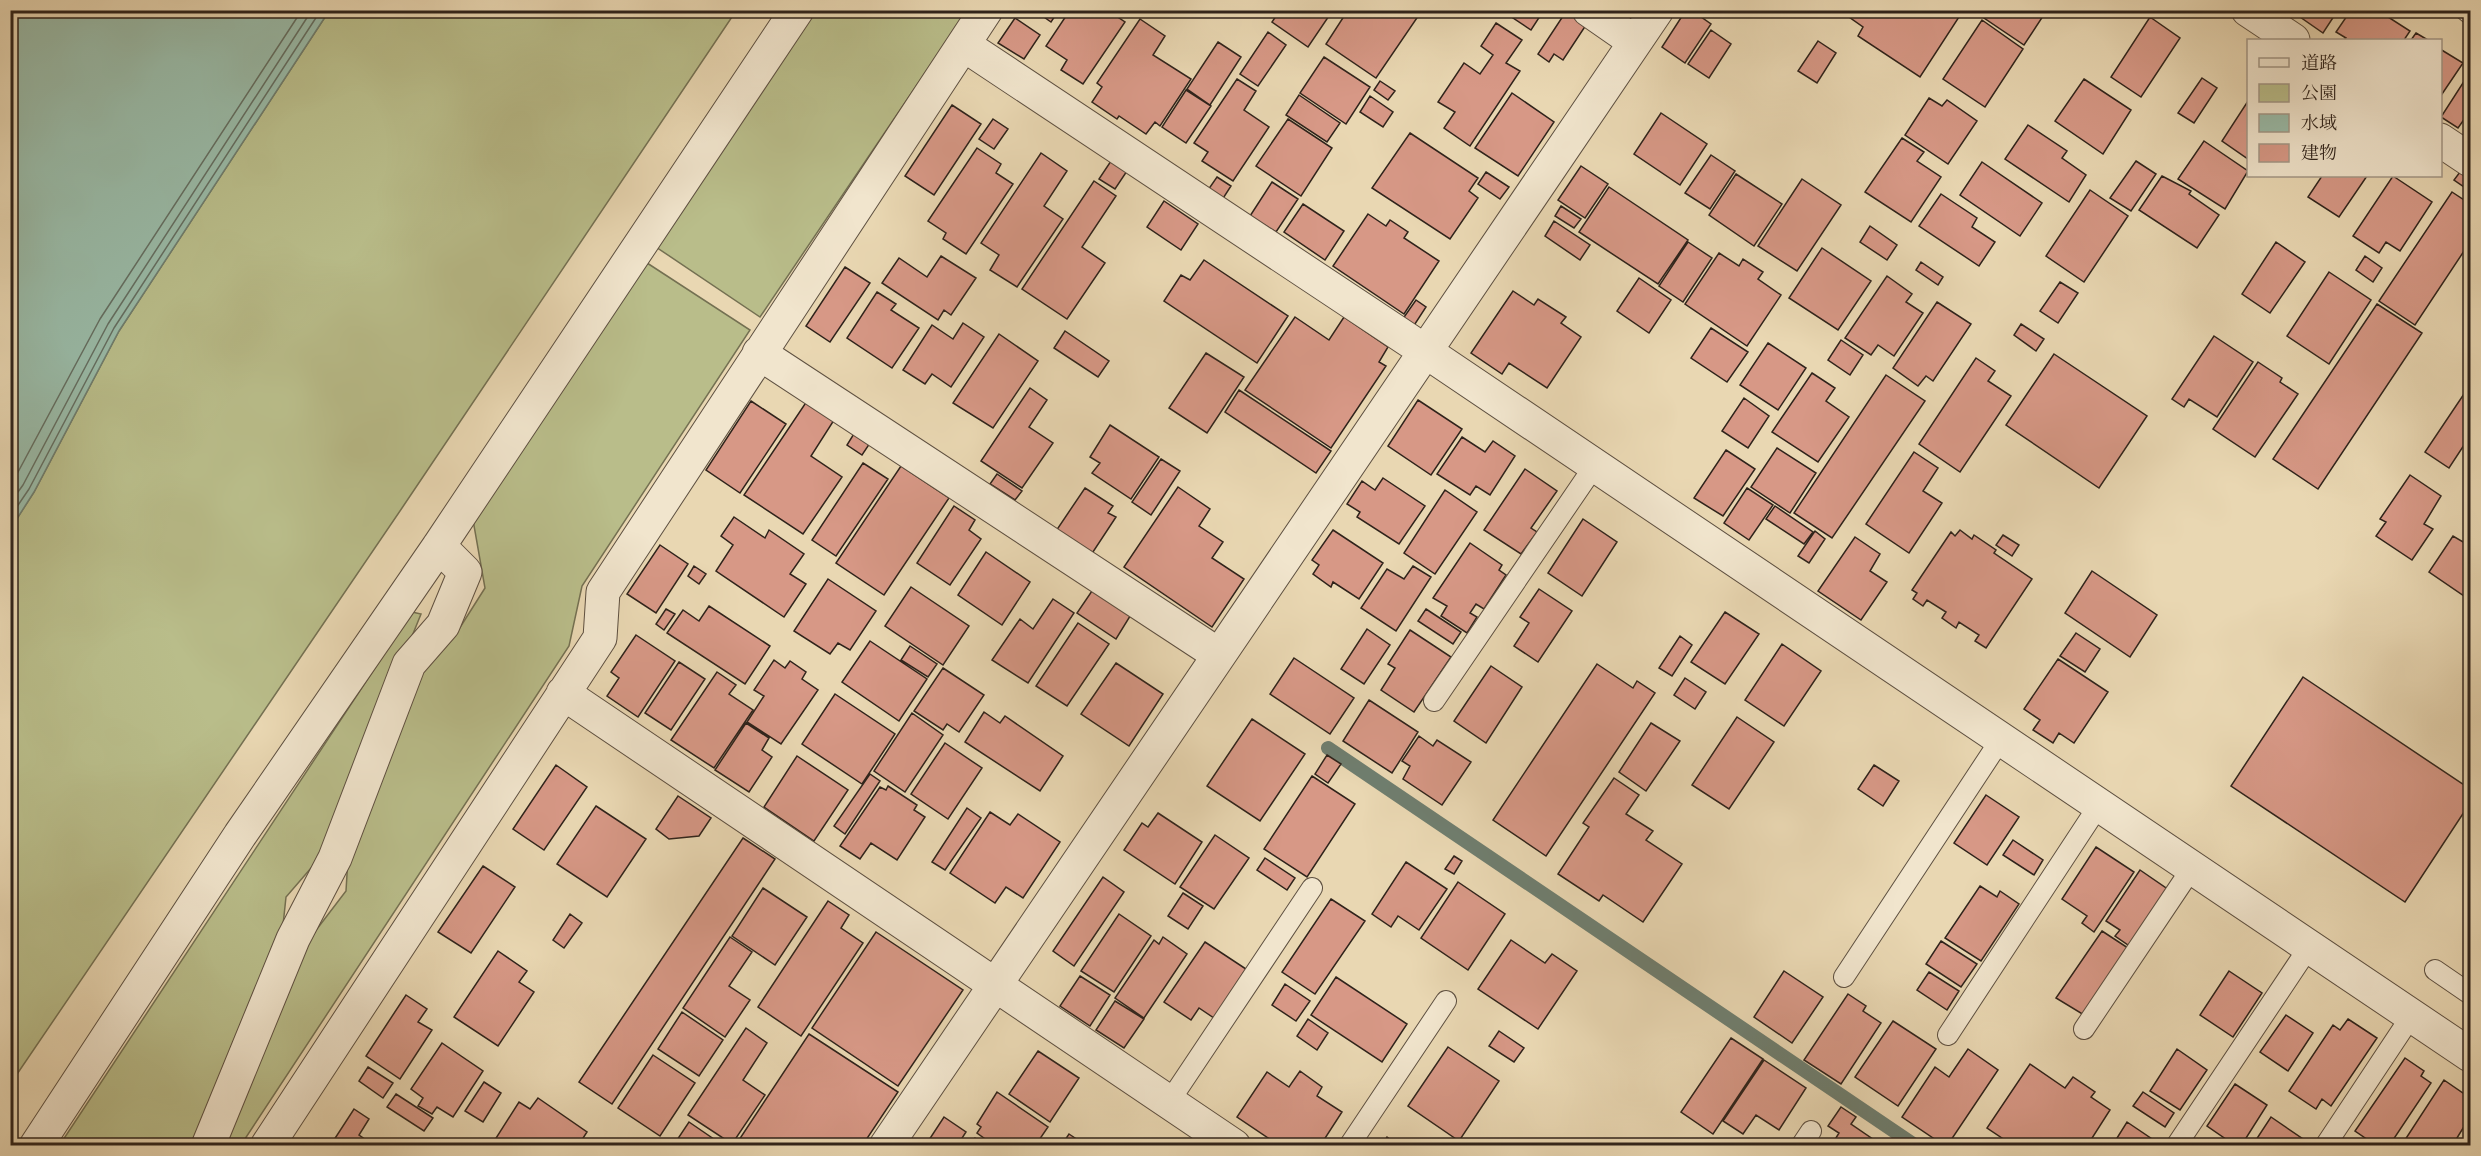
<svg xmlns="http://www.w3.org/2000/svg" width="2481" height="1156" viewBox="0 0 2481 1156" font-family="'Gentium Book Plus','Noto Serif JP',serif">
<rect width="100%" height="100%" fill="#e9d7b2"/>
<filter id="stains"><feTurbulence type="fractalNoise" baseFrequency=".00333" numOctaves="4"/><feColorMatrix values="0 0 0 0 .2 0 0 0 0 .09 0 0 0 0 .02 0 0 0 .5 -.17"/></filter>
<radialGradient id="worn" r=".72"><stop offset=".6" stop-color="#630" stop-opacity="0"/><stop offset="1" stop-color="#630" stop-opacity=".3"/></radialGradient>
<path fill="#b9bd8a" stroke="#747052" stroke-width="1.5" d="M329,11H736L402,508L11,1083V528L34,492L119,331Z
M810,11H967L760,317L653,245Z
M644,261L750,330L582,586L569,646L241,1145L222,1146L304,946L346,891L348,858L423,672L454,637L485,588L473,520Z
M412,612L421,614L324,853L286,897L281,944L192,1145L59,1146Z"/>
<path fill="#99baa7" stroke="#6f7e6f" stroke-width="1.5" d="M11,10L329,11L119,331L34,492L11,528Z"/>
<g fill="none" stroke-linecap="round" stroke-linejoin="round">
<path stroke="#646e61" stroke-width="1.5" d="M10,487L100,319L302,10
M10,503L23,485L108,324L312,10
M10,517L29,489L114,328L321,10"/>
<path stroke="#6f7e6f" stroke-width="14" d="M1328,748L1916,1146"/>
</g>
<path fill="#d79886" stroke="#2f231b" stroke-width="1.5" d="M1034,10H1059L1051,22Z
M1070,10H1107L1125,22L1083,84L1061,70L1067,60L1046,46Z
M1280,10H1333L1308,47L1272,22Z
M1348,10L1421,12L1376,78L1326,44Z
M1501,10H1544L1531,30Z
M1567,10L1588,22L1563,60L1554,54L1549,62L1538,54Z
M1686,10H1691L1711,24L1685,63L1662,47Z
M1854,10H1949L1959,17L1920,77L1858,36L1863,27L1849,17Z
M1989,10H2047L2024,45L1984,18Z
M2290,10H2338L2323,33Z
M2351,10H2392L2388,17L2410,31L2404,40H2344L2346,38L2336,32Z
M2150,17L2180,38L2141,97L2111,77Z
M1015,18L1040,35L1024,59L998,43Z
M1140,19L1165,36L1153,55L1191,79L1160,126L1155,122L1146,134L1119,116L1117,119L1092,102L1102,87L1097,83Z
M1982,20L2023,49L1985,107L1943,79Z
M1496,23L1522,40L1506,63L1520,71L1470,146L1444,128L1455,112L1438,102L1464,63L1480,74L1493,55L1481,46Z
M1711,30L1731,44L1709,78L1688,64Z
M1268,32L1286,45L1258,86L1240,74Z
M2416,33L2428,40H2411Z
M1818,41L1836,53L1817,83L1798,71Z
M1218,42L1241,57L1210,105L1187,89Z
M2440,49L2463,63L2440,97Z
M1324,57L1370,87L1346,124L1300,93Z
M2470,72V122L2465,118L2458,128L2441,117Z
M2202,78L2217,88L2194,123L2178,113Z
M1237,79L1256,91L1244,110L1269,127L1233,181L1202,161L1208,152L1194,143Z
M2084,79L2131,110L2103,154L2055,121Z
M1380,81L1395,91L1388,100L1374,90Z
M1186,90L1211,106L1186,143L1162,127Z
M1512,93L1554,122L1518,176L1475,148Z
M1299,95L1340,123L1327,142L1286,115Z
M1370,96L1393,112L1383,127L1360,112Z
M1929,98L1942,106L1947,100L1977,121L1948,164L1905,135Z
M2248,101V159L2222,141Z
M952,105L981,124L934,195L905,176Z
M1661,113L1707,144L1680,185L1634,154Z
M993,119L1008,129L994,149L979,139Z
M1288,119L1332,148L1301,196L1256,166Z
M2028,125L2067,151L2062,158L2086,175L2069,202L2005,159Z
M1410,133L1478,178L1469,191L1478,198L1450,239L1372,188Z
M1902,138L1924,152L1917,161L1941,177L1911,222L1865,192Z
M2204,141L2248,171L2225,209L2178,179Z
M977,148L1001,164L996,173L1013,184L966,254L943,239L946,233L928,221Z
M1041,153L1067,171L1044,206L1063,219L1017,287L990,270L999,255L981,243Z
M1711,155L1735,171L1710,209L1685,193Z
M1113,158L1129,168L1115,189L1099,179Z
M2136,161L2156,174L2131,211L2110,198Z
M1982,162L2042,203L2020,236L1960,195Z
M1581,166L1608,184L1585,218L1558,200Z
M2463,168L2470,173V191L2454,180Z
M1486,172L1509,187L1500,199L1478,184Z
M1736,174L1782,204L1754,246L1709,215Z
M2162,176L2191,191L2189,194L2219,215L2197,248L2139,210Z
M2322,176H2367L2339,217L2308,197Z
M2393,176L2432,202L2400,251L2386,242L2379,253L2353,236Z
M1217,177L1231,186L1222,200L1208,190Z
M1802,179L1841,205L1797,271L1758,246Z
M1094,181L1116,196L1082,247L1105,263L1067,319L1022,289Z
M1272,182L1298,199L1276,232L1250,216Z
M1609,187L1688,240L1658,284L1579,232Z
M2090,190L2128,216L2084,282L2046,256Z
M2452,192L2470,204V223L2468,226L2470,228V242L2415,325L2379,301Z
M1941,194L1977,218L1972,227L1995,242L1979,266L1919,226Z
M1164,201L1198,224L1181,250L1147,227Z
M1303,204L1344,231L1325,260L1284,232Z
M1561,206L1581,219L1574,228L1555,216Z
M1368,214L1386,226L1390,220L1408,232L1404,238L1439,261L1404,314L1333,266Z
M1554,221L1590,245L1580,260L1545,236Z
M1870,226L1897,245L1887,260L1860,242Z
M1688,242L1712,258L1683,302L1659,286Z
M2276,242L2305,262L2270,313L2242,294Z
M1822,248L1871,281L1838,330L1789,298Z
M1719,253L1739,266L1743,259L1763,272L1758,279L1781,295L1747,346L1685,304Z
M941,256L976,278L951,315L944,310L938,320L882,283L899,258L927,277Z
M2365,256L2382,268L2373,282L2356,270Z
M1204,260L1288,316L1257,363L1164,301L1181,275L1190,280Z
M1921,262L1943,277L1938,285L1916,270Z
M845,267L870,283L830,342L806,326Z
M2329,272L2371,300L2329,364L2287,336Z
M1887,276L1912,294L1906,302L1923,313L1894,356L1878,345L1871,355L1845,338Z
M1639,278L1671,300L1649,333L1617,311Z
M2060,282L2078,293L2058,323L2040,311Z
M1513,291L1534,305L1538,299L1566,317L1561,323L1581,337L1547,388L1509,363L1502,374L1471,353Z
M877,292L896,304L891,310L919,328L892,368L847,338Z
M1416,300L1426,307L1413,327L1402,320Z
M1937,302L1971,324L1933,381L1926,376L1918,386L1893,368Z
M2377,304L2422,333L2318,489L2273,459Z
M1295,317L1329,340L1344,317L1388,347L1379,362L1386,366L1331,448L1245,390Z
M963,323L984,337L951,387L932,374L925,384L903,370L932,325L953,339Z
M2021,324L2044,339L2036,351L2014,335Z
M1711,328L1748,352L1727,382L1691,358Z
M1065,331L1109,361L1098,377L1054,348Z
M999,334L1038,361L993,428L953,403Z
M2214,336L2253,362L2217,417L2189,399L2184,407L2172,399Z
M1841,340L1863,355L1850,375L1828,360Z
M1768,343L1806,368L1778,410L1740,385Z
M1206,353L1244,377L1207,433L1169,408Z
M2054,354L2147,416L2099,488L2006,425Z
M1976,358L1995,371L1988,381L2011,396L1960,472L1919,444Z
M2258,362L2282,378L2280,382L2298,394L2255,457L2213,429Z
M1812,373L1835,388L1826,401L1849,417L1818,462L1772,432Z
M1886,375L1925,401L1832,538L1794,513Z
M2470,385V436L2449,468L2425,452Z
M1030,388L1047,400L1029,427L1053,443L1022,488L981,461Z
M1239,390L1331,451L1316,473L1225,412Z
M809,398L836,417L811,456L842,477L803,534L744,495Z
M1744,398L1769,416L1748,448L1722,431Z
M1418,400L1462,429L1431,475L1388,446Z
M751,401L786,424L740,493L706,470Z
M1110,425L1159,457L1131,499L1092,473L1100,463L1090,457Z
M855,432L870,443L862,455L847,445Z
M1462,437L1485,452L1493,441L1515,456L1490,495L1476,486L1470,495L1437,474Z
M1777,448L1816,473L1790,513L1751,487Z
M1726,450L1755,469L1723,516L1694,498Z
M1914,452L1938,468L1923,491L1942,503L1909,553L1866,524Z
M1161,459L1180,471L1151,515L1132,502Z
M863,463L888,479L836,556L812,540Z
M901,466L949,498L884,595L836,563Z
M1525,469L1557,491L1531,528L1537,532L1521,554L1484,530Z
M997,474L1022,491L1015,500L990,484Z
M2410,475L2441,496L2424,524L2433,529L2412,560L2376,536L2386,522L2380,519Z
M1383,478L1425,506L1399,544L1357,517L1360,512L1347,504L1362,481L1375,490Z
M1178,487L1210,509L1199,526L1223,542L1212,558L1244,579L1212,627L1124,567Z
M1085,488L1113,506L1108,513L1116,517L1091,555L1056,531Z
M1747,488L1773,505L1749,540L1724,523Z
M1445,490L1477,512L1435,574L1404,553Z
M954,506L975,520L969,530L981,539L950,585L917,563Z
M1775,506L1813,532L1804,544L1766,519Z
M734,517L765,538L769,530L804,554L790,574L806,584L784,617L716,571L733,545L721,536Z
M1583,519L1617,542L1582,596L1548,573Z
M1333,530L1383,563L1359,599L1333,582L1331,587L1313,574L1319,565L1312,560Z
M1960,530L1972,539L1974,535L1996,550L1994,553L2032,579L1986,648L1975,641L1979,635L1959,622L1956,628L1942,618L1946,612L1927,600L1923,606L1913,599L1917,593L1912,590L1951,532L1955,536Z
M2470,530V600L2429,572L2453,536L2463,542Z
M1815,531L1825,539L1809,563L1798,556Z
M2003,535L2019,545L2012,556L1996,545Z
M1855,537L1880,554L1870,571L1887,582L1861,620L1818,591Z
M1470,543L1502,565L1499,570L1506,575L1484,609L1476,604L1470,613L1477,617L1467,633L1441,616L1447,606L1433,598Z
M660,545L688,564L656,613L627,594Z
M986,552L1030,582L1002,625L958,595Z
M694,566L706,574L699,584L688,576Z
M1413,566L1431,577L1396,631L1361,608L1387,569L1404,579Z
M2092,571L2157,615L2130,657L2065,613Z
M828,579L876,611L850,650L838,643L830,654L794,631Z
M911,587L969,626L943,665L885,626Z
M1094,588L1132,613L1116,639L1077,613Z
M1539,589L1572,611L1538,662L1514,646L1529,623L1520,617Z
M1053,599L1074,613L1028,683L992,660L1020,619L1033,629Z
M709,606L770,646L745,684L667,633L683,610L699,621Z
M666,609L675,614L664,630L656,624Z
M1426,609L1461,632L1453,644L1418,621Z
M1725,612L1759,634L1725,684L1691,662Z
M1078,623L1109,644L1067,706L1036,686Z
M1367,629L1390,645L1364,684L1341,669Z
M1410,630L1451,657L1414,712L1381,690L1395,668L1388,664Z
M2076,633L2100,649L2085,672L2060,656Z
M636,635L675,661L638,717L607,696L619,678L611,672Z
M1680,636L1692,645L1672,676L1659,668Z
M870,641L927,679L899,721L842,682Z
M1782,644L1821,671L1784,726L1745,700Z
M910,646L937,664L928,677L901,660Z
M1294,658L1354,698L1330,734L1270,694Z
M2058,659L2108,692L2074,743L2059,733L2053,743L2033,730L2040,720L2024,709Z
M774,660L785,668L790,661L806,672L802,679L818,690L781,744L747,722L764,696L754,690Z
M679,662L705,679L671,730L645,713Z
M1116,663L1163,694L1129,746L1081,714Z
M1597,664L1633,688L1637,681L1655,693L1546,856L1493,820Z
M1491,666L1522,687L1486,743L1454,721Z
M943,668L984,695L959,732L947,724L943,730L914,711Z
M717,672L736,685L729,694L753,710L714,768L671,740Z
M2303,677L2470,789V803L2405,902L2231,786Z
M1685,678L1706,692L1695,709L1674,695Z
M835,694L895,734L862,784L802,744Z
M1369,700L1418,732L1392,773L1343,741Z
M984,712L1000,723L1005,716L1063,756L1040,791L965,742Z
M912,713L943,735L905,792L874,771Z
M1737,717L1774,742L1729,809L1692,785Z
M1252,719L1305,754L1260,821L1207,786Z
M746,723L769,738L762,750L772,757L749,792L715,770Z
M1651,723L1680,741L1646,791L1619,772Z
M1419,736L1433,746L1437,740L1471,762L1442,805L1403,779L1410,766L1402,761Z
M945,743L982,768L948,819L911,794Z
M1327,755L1341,764L1328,783L1315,774Z
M797,756L848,790L814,841L764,807Z
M556,765L587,787L544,850L513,829Z
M1874,765L1899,781L1883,806L1858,789Z
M870,774L880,781L845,834L834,826Z
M1312,776L1355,804L1307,877L1264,849Z
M1614,778L1639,795L1626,814L1653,831L1646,840L1682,864L1643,922L1603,895L1599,901L1558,874L1589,827L1583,823Z
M888,786L917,805L914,810L925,817L897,860L871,843L860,859L840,846L880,787L886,790Z
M1986,795L2019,817L1987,865L1954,843Z
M678,796L711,818L699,836L669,839L656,829Z
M596,806L646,839L607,897L557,864Z
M967,808L981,818L945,870L932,862Z
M990,812L1010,825L1018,814L1060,842L1023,898L1006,887L995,903L950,873Z
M1158,813L1202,842L1175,884L1124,850L1142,823L1148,827Z
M1215,835L1249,858L1214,909L1180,887Z
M743,838L775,859L612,1104L579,1082Z
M2013,840L2043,860L2034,875L2003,855Z
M2096,847L2134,872L2094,932L2082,923L2087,916L2062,899Z
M1454,856L1462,861L1454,874L1445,869Z
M1265,858L1295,878L1287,890L1257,870Z
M1406,862L1447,889L1419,930L1398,916L1391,927L1372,914Z
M483,866L515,887L471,953L438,932Z
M2140,870L2169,890L2131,947L2115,936L2120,930L2106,921Z
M1103,877L1124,892L1074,966L1053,951Z
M1458,882L1505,914L1468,970L1421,938Z
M1980,886L1997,897L2000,891L2019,904L1981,961L1945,938Z
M763,888L807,917L775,965L732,936Z
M1183,893L1203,906L1188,929L1168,916Z
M1331,899L1365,921L1315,994L1282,972Z
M828,901L849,915L841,928L863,943L801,1036L758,1007Z
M570,914L582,923L564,948L553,940Z
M1119,914L1151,936L1114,992L1081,971Z
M2102,931L2128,948L2084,1015L2056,998Z
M876,932L963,990L898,1086L812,1028Z
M730,937L752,952L729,986L750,1000L725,1037L683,1008Z
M1163,937L1187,954L1144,1018L1115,998L1154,940L1159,944Z
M1511,940L1545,963L1552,954L1577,971L1538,1029L1478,989Z
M1941,941L1977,964L1961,987L1926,964Z
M1205,942L1246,969L1214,1018L1199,1008L1191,1020L1164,1002Z
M498,951L527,971L519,982L534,992L498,1046L454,1017Z
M1784,971L1823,997L1792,1043L1754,1017Z
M2229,971L2262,993L2233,1037L2200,1015Z
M1929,972L1959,991L1947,1010L1917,990Z
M1080,976L1110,995L1090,1026L1060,1006Z
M1336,977L1407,1024L1382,1062L1311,1015Z
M1285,984L1310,1001L1296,1021L1272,1005Z
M1848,994L1866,1006L1863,1011L1881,1023L1841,1084L1804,1060Z
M406,995L427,1009L418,1022L432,1030L400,1079L366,1056Z
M1115,1001L1144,1019L1124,1048L1096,1030Z
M682,1012L723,1040L699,1076L658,1049Z
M2286,1015L2313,1033L2288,1071L2260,1052Z
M1308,1019L1328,1033L1317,1050L1297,1036Z
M2348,1019L2377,1038L2331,1106L2322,1099L2316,1109L2289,1091L2333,1025L2340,1030Z
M1893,1021L1936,1049L1898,1106L1855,1077Z
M746,1028L767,1043L743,1080L765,1095L732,1144L688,1115Z
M1499,1031L1524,1048L1514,1062L1489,1046Z
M809,1034L898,1092L862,1146H735Z
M1731,1038L1763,1059L1713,1134L1681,1112Z
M442,1043L483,1071L453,1117L437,1107L432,1114L418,1106L423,1098L411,1089Z
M1448,1047L1499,1081L1459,1141L1408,1106Z
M1968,1049L1998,1070L1947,1146H1945L1902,1117L1935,1067L1949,1077Z
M2177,1049L2207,1070L2180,1110L2150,1091Z
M1038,1051L1079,1078L1050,1122L1009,1094Z
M653,1055L695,1083L660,1136L618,1108Z
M2405,1058L2424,1071L2421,1076L2431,1083L2389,1146H2377L2355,1131Z
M1764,1060L1806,1088L1779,1130L1756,1115L1743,1134L1723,1121Z
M2030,1064L2065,1088L2073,1077L2095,1092L2091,1097L2110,1110L2087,1146H2014L1987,1128Z
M368,1067L393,1083L383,1098L359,1081Z
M1300,1071L1322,1087L1317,1096L1342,1112L1320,1146H1280L1237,1117L1267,1072L1289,1087Z
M2444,1080L2470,1098V1117L2452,1146H2401Z
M484,1082L501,1093L483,1122L465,1111Z
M2235,1084L2267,1105L2241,1146H2236L2207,1126Z
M997,1092L1048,1127L1035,1146H995L977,1133L981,1127L977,1124Z
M2143,1092L2174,1113L2165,1127L2133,1106Z
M396,1094L433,1118L424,1131L387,1107Z
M538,1098L587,1132L578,1146H491L519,1102L530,1109Z
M1841,1107L1856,1117L1851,1124L1883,1146H1831L1839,1133L1828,1126Z
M354,1109L369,1119L359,1135L375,1146H330Z
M944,1117L966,1132L957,1146H925Z
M2271,1117L2306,1141L2303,1146H2252Z
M689,1122L724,1146H673Z
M2127,1122L2158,1143L2156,1146H2112Z
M1069,1134L1087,1146H1061Z
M1387,1137L1400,1146H1381Z
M975,1138L986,1146H970Z"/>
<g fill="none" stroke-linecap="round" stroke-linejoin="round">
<defs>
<path id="service" d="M2465,10L2470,14
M1434,701L1595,465
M2435,970L2470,994
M1844,977L2001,739
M2084,1029L2192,868
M1948,1035L2099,805
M1169,1102L1312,888
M1349,1146L1446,1001
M1801,1146L1811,1131
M2176,1146L2309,947
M2325,1146L2412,1015"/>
<path id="minor" d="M1589,10L1635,42
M2248,10L2293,40
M964,45L1425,351L2470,1055
M2440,140L2470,160
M759,353L1219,655
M563,693L1234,1146
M36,1146L240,835L439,546L797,10
M208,1146L293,939L335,858L409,664L443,625L465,572L439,546
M267,1146L600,638L603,592L986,10
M886,1146L1657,10"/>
</defs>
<use href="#service" stroke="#5e5041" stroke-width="22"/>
<use href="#minor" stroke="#5e5041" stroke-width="35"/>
<use href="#service" stroke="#f1e5cd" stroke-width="20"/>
<use href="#minor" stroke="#f1e5cd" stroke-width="33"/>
</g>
<rect width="2481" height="1156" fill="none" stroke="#e9d7b2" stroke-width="36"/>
<rect x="12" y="12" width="2457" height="1132" fill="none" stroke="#2f231b" stroke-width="3"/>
<rect x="18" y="18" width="2445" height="1120" fill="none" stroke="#2f231b" stroke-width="1.5"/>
<rect x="2247" y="39" width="195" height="138" fill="#f1e5cd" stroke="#a39786" stroke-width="1.5"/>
<rect x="2259" y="58" width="30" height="9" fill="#f1e5cd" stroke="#a39786" stroke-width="1.5"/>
<text x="2301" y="69" font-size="18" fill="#2f231b">道路</text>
<rect x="2259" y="84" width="30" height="18" fill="#b9bd8a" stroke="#a39786" stroke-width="1.5"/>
<text x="2301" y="99" font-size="18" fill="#2f231b">公園</text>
<rect x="2259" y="114" width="30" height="18" fill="#99baa7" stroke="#a39786" stroke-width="1.5"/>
<text x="2301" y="129" font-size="18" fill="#2f231b">水域</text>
<rect x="2259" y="144" width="30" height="18" fill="#d79886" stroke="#a39786" stroke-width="1.5"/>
<text x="2301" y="159" font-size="18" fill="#2f231b">建物</text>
<rect width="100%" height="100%" filter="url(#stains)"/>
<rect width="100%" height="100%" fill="url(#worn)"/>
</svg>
